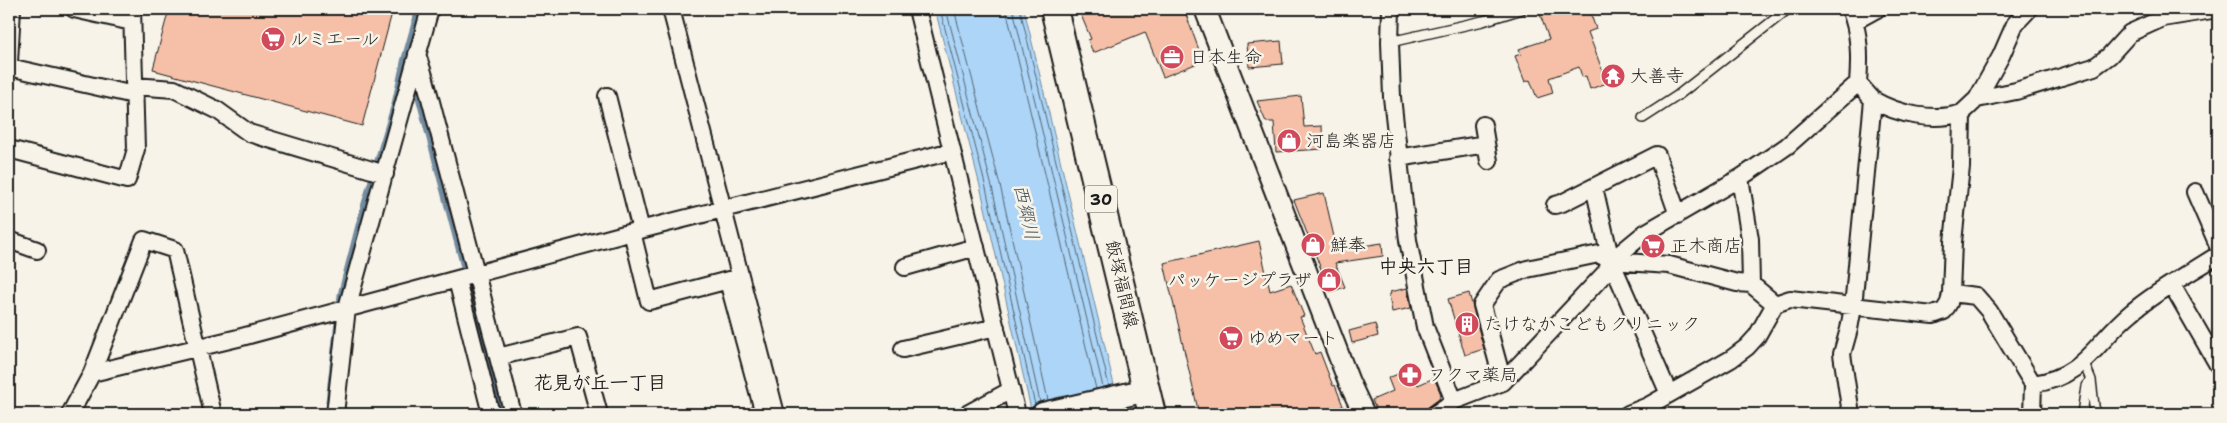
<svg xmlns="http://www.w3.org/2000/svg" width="2227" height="423" viewBox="0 0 2227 423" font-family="'Shantell Sans','Klee One',sans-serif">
<rect width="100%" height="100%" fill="#f7f3e8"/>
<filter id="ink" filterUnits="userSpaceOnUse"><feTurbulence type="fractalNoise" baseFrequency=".02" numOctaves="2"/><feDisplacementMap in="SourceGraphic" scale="10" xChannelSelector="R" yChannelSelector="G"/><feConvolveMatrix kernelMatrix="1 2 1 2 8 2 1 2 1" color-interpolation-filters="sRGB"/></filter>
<g filter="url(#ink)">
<path fill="#acd5f7" stroke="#728b9f" d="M935,9H1024L1121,414H1032L981,190Z"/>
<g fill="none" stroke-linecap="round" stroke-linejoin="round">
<path stroke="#566674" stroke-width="1" d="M940,9L986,188L1035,405
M946,9L992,187L1040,402
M954,9L1000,185L1048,400
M1006,9L1096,389
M1013,9L1103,387
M1020,9L1109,386"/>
<path stroke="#728b9f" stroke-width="5" d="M415,86L502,414
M328,402L340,295L362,210L394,104L403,62L418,9"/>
</g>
<path fill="#f5c0a7" stroke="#1c1c1c" d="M169,9H393L362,126L157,71V70L153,69Z
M1083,9H1184L1203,61L1163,77L1145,32L1093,53L1088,40L1091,39L1081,15L1084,13Z
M1538,9H1589L1596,29L1588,32L1607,83L1590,89L1586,76L1582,77L1579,67L1549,78L1553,93L1537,98L1530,80L1525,82L1515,56L1521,54L1519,49L1549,39Z
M1281,41L1283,64L1249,67L1247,44Z
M1301,96L1304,127L1322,126L1323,149L1276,152L1274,122H1266L1257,101Z
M1324,193L1337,250L1382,243L1383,256L1335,263L1345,287L1330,292L1294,200Z
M1259,241L1270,291L1291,284L1304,316L1300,317L1315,354L1320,352L1333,386L1335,385L1343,406L1322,414H1309L1308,411L1293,414H1199L1164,263Z
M1407,288L1411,308L1392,312L1389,295L1391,294L1390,292Z
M1469,293L1484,349L1465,355L1448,299Z
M1375,324L1378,336L1352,343L1349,331Z
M1411,369L1418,385L1434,378L1441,394L1439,399L1419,414H1378L1372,400L1393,391L1388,378Z"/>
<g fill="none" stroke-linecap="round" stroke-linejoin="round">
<defs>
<path id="service" d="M1390,42L1483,21L1522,9
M1643,118L1677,96L1788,9
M2084,363L2091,380L2095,414
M2082,414L2086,386L2091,380"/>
<path id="minor" d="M74,9L132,22
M671,9L776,414
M917,9L1017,414
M1391,9L1390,42L1392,97L1408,240L1425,327L1454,401
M1855,21L1877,9
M417,54L425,79L513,414
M9,62L12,9
M9,67L134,95
M134,86L174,89L217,110L249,133L385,174
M607,96L641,230
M1977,99L2016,91L2094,67L2109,56L2130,33L2163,18L2218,9
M1873,100C1899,115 1934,122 1962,113
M1483,125L1489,161
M9,149L127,180L136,149L132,9
M1398,158L1486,144
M1740,178L1750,239L1751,284
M1594,187L1611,261L1669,394
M2195,192L2218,245
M1555,205L1562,203L1657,155L1678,215
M632,232L649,301L740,277
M9,240L37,250
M905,267L976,247
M457,280L491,414
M728,281L764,414
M2172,285L2218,365
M1951,293L1976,296L1989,311L2033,384L2032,414
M903,349L996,327
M498,357L578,337L599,414
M92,373L238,338L632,232L952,151
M1503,382L1482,305L1499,280L1527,269L1599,254L1611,261L1669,265L1737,283L1751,284L1775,304
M2033,384C2085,377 2096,341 2132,312C2158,290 2190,273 2218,255
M70,414L92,373L144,240L175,250L213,414
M335,414L347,308L430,9
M967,414L1011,390
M1435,414L1454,401L1503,382L1606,272L1611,261L1645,233L1740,178L1787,146L1858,83C1860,58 1860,33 1850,9
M1628,414L1648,406L1731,359L1747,347L1757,336L1775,304L1790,299L1933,315L1944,311L1949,303L1951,293L1953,242L1961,167L1962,113L1977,99L2001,56L2015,24L2029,9
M1851,414L1842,354L1849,329L1853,307L1873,100L1858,83"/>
<path id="tertiary" d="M1205,9L1349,382L1364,414"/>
<path id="secondary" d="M1043,414L1147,390"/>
<path id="primary" d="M1054,9L1152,414"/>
</defs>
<use href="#service" stroke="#1c1c1c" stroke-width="12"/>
<use href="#minor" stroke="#1c1c1c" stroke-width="20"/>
<use href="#tertiary" stroke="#1c1c1c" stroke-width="24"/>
<use href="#secondary" stroke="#1c1c1c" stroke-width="26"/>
<use href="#primary" stroke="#1c1c1c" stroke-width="30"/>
<use href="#service" stroke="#f7f3e8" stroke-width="9"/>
<use href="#minor" stroke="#f7f3e8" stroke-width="16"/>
<use href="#tertiary" stroke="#f7f3e8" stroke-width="20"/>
<use href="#secondary" stroke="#f7f3e8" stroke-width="22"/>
<use href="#primary" stroke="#f7f3e8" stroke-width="26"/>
</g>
</g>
<defs>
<symbol id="supermarket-disc" viewBox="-11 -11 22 22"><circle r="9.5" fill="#d1495b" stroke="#f7f3e8"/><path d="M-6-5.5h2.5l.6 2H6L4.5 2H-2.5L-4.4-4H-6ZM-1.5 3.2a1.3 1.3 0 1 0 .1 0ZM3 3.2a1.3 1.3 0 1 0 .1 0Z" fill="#fff"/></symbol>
<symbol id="office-disc" viewBox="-11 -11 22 22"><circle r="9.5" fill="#d1495b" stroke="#f7f3e8"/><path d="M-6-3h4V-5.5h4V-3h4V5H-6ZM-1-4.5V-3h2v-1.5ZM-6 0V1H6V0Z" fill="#fff"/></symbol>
<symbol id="temple-disc" viewBox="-11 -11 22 22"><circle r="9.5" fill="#d1495b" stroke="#f7f3e8"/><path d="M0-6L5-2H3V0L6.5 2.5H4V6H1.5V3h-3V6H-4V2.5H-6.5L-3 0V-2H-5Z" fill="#fff"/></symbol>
<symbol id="shop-disc" viewBox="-11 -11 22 22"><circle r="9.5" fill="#d1495b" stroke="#f7f3e8"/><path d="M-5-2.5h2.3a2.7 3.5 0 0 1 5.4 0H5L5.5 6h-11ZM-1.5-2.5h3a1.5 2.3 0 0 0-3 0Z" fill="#fff"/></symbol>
<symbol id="building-disc" viewBox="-11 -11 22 22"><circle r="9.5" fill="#d1495b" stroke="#f7f3e8"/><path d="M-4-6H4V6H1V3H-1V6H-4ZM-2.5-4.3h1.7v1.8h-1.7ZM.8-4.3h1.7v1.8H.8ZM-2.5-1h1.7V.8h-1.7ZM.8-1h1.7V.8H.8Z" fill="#fff"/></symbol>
<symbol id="pharmacy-disc" viewBox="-11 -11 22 22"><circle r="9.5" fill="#d1495b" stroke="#f7f3e8"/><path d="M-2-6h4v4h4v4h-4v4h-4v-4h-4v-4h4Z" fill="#fff"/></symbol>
</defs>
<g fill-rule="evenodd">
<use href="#supermarket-disc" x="259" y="25" width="28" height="28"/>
<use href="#office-disc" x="1158" y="43" width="28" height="28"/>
<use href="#temple-disc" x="1599" y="62" width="28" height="28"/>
<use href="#shop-disc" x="1275" y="127" width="28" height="28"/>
<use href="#shop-disc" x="1299" y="231" width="28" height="28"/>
<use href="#supermarket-disc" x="1639" y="232" width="28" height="28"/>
<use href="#shop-disc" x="1315" y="266" width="28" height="28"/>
<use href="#building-disc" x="1453" y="310" width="28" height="28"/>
<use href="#supermarket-disc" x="1217" y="324" width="28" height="28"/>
<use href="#pharmacy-disc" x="1396" y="361" width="28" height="28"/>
</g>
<g text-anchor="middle" stroke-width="5" stroke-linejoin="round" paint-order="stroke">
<rect fill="#f7f3e8" stroke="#5e5c59" stroke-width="1" x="1085" y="185.5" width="32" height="27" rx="4"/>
<g font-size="16" font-weight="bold" fill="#1c1c1c">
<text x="1101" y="205">30</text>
</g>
<g font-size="18" fill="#1c1c1c" stroke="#f7f3e8" text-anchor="start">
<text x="290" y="45">ルミエール</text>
<text x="1190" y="63">日本生命</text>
<text x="1630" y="82">大善寺</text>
<text x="1306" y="147">河島楽器店</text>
<text x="1330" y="251">鮮奉</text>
<text x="1670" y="252">正木商店</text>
<text x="1312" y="286" text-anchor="end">パッケージプラザ</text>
<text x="1484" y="330">たけなかこどもクリニック</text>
<text x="1248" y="344">ゆめマート</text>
<text x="1428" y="381">フクマ薬局</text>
</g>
<g font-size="18" fill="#1c1c1c" stroke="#f7f3e8">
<text transform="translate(1122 284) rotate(77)" y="6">飯塚福間線</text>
</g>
<g font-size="19" font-style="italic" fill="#47545e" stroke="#f7f3e8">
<text transform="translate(1027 212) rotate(77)" y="7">西郷川</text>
</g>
<g font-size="19" font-weight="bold" fill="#1c1c1c" stroke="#f7f3e8">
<text x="1426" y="273">中央六丁目</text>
<text x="600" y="389">花見が丘一丁目</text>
</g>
</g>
<rect width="2227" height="423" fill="none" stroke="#f7f3e8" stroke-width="30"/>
<rect x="15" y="15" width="2197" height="393" fill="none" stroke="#1c1c1c" stroke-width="2" filter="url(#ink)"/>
</svg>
